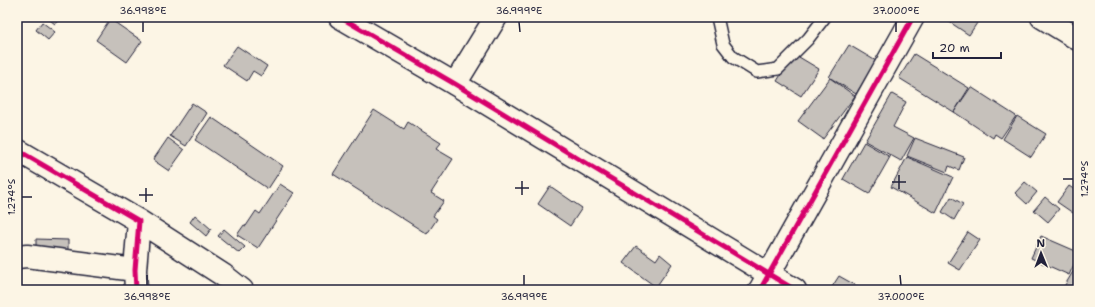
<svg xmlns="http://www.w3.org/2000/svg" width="1095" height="307" viewBox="0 0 1095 307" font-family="'Shantell Sans',sans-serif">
<rect width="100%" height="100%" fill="#fcf5e5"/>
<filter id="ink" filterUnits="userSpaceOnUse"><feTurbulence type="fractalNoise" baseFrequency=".025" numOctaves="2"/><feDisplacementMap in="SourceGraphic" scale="8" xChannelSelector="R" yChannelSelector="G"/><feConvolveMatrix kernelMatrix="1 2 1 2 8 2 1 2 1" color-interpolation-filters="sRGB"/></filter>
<g filter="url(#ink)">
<path fill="#c6c1bb" stroke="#22223b" d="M46,17H59L60,18L55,24Z
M951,17H974L979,20L969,35L948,21Z
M110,19L142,41L127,62L96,40Z
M42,22L55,32L48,40L36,30Z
M849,45L876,61L856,94L829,77Z
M237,46L267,66L261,76L253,71L247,81L223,65Z
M794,54L819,69L801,96L777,81Z
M914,54L969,88L954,112L899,78Z
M830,78L855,96L823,139L798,121Z
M971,87L1016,116L1001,138L995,134L993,138L954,112Z
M892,94L906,102L893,127L914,138L901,161L865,141Z
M192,103L207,113L186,146L170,136Z
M374,110L404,129L408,122L441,143L436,149L453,159L431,193L444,201L433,216L437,219L427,234L333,174Z
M1017,116L1046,134L1031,157L1003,139Z
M211,117L283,166L268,189L195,140Z
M168,138L184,150L169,171L153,160Z
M915,138L964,157L959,170L949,166L947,172L907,156Z
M864,142L890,157L869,194L843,179Z
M907,157L953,177L936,213L891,187Z
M1025,182L1037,192L1027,204L1015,193Z
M280,184L294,193L258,248L237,235L244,225L246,226L256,211L260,214Z
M550,186L582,208L570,226L538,204Z
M1069,186L1078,192V205L1073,213L1057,202Z
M951,197L963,204L954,220L942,212Z
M1045,197L1059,209L1048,222L1034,210Z
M195,215L211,229L206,236L190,222Z
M224,229L245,247L239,253L218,236Z
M968,232L980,240L960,270L948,263Z
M1041,236L1078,252V256L1069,275L1031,258Z
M36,239L68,240V253L36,251Z
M636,246L656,260L660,254L672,264L656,287L623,263Z
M1077,265L1078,290H1062Z
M839,276L864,290H830Z
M407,288L441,289V290H407Z"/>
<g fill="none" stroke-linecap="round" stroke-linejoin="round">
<defs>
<path id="lane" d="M717,17L723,44L733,57L757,72L778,69L808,39L825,17"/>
<path id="street" d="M340,17L455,84L795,290
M455,84L496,17
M17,150L139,221L135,270L136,290
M139,221L223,275L242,290
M17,257L27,256L135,270
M760,290L913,17"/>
<path id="highway" d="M1042,17L1078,39"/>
</defs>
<use href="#lane" stroke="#22223b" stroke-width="14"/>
<use href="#street" stroke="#22223b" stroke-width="25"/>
<use href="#highway" stroke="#22223b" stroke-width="25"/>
<use href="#lane" stroke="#fcf5e5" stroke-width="11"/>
<use href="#street" stroke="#fcf5e5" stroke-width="22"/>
<use href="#highway" stroke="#fcf5e5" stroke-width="22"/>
<defs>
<path id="cycleway" d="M340,17L455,84L795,290
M17,150L139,221L135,270L136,290
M760,290L913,17"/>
</defs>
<use href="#cycleway" stroke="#fcf5e5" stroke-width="8"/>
<use href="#cycleway" stroke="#d6006c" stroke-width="5"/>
</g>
</g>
<path fill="none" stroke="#22223b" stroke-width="1.5" d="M143,22V32M519,22L520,32M896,22V32M899,175V189M1063,179H1073M522,181V195M892,182H906M146,188V202M515,188H529M139,195H153M22,197H32M147,275V285M524,275V285M900,275L901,285"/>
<rect width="1095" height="307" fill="none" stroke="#fcf5e5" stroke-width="44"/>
<g transform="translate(1041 253) rotate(359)" stroke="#fcf5e5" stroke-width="3" paint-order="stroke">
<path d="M0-3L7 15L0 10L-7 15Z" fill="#22223b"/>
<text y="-6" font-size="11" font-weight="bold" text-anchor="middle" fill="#22223b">N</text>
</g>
<path d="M933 52v6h68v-6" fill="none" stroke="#22223b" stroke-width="2"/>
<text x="939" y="52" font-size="12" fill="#22223b" stroke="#fcf5e5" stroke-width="3" paint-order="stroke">20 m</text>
<rect x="22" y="22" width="1051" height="263" fill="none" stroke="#22223b" stroke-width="1.5"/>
<g font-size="10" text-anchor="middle" fill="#22223b">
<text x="143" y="14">36.998°E</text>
<text x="519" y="14">36.999°E</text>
<text x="896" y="14">37.000°E</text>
<text transform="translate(1084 179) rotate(-90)" y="4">1.274°S</text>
<text transform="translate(11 197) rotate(-90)" y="4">1.274°S</text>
<text x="147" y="300">36.998°E</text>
<text x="524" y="300">36.999°E</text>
<text x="901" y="300">37.000°E</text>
</g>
</svg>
